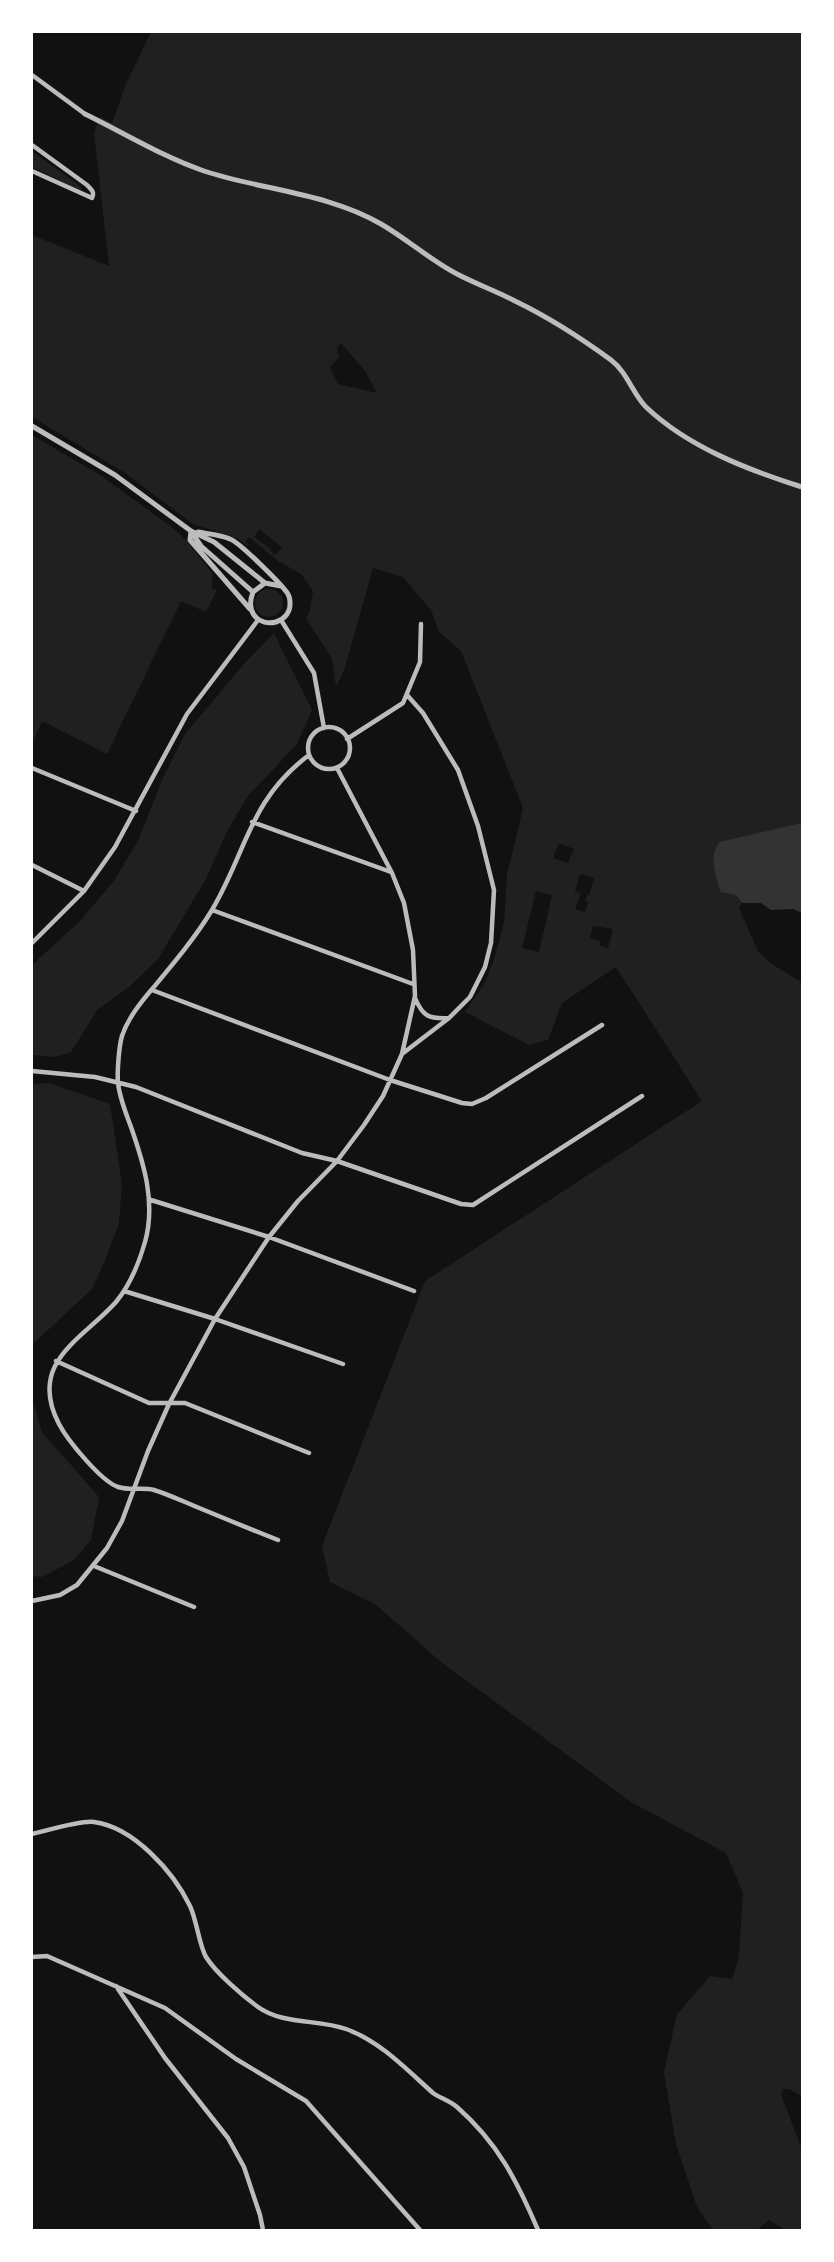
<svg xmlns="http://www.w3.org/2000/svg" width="834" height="2262" viewBox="0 0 834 2262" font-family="Rubik,sans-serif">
<rect width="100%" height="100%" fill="#111"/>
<path fill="#202020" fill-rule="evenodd" d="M151,32H802V823L736,895L742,903L739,908L758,951L769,962L802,983V2096L789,2089H783L781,2095L802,2149V2230H785L769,2220L757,2230H713L697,2207L676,2144L664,2072L677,2014L710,1976L732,1979L739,1957L743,1893L726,1853L631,1802L441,1662L375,1604L330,1582L322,1546L425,1281L702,1101L616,967L562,1003L548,1040L529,1045L465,1012L484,984L494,960L504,922L507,875L523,808L461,651L439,632L431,610L403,577L373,568L344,671L336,687L332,659L306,618L310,611L313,591L301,574L278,561L249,537L245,541L248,544L247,546L239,539L193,524L125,473L32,417V235L109,266L94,133L100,117L112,123L126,84ZM341,343L365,371L377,393L338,384L330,367L339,357L337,347ZM259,529L282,547L275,555L270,551L271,549L254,537ZM559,843L574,849L568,863L553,858ZM580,874L594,878L589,895H587L585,901L588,902L585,912L575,909L581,894L575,891ZM536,891L552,895L539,952L522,948ZM593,926L613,929L608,948L600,946L601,941L590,938Z
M32,151L81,187L82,189L79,190L32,167Z
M32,435L100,475L173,528L187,541L212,573V589L217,590L206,612L181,601L107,754L42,721L32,744Z
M255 603a14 14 0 1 1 28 0a14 14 0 1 1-28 0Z
M274,633L312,710L297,744L248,796L227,831L206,879L158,959L129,987L97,1010L71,1052L55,1057L32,1055V965L80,921L113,882L138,841L162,780L185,734L244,664Z
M49,1083L110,1104L122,1184L119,1223L104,1263L92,1289L32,1345V1084Z
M32,1398L42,1432L99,1497L91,1540L74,1560L42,1577L32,1576Z"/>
<path fill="#333" d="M802,823V913L793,909L771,910L761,903H742L736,895L721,892C716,878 708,854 720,842Z"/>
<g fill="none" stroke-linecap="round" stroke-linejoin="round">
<path stroke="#bcbcbc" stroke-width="4.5" d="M32,75L85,114
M32,145L87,185C91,189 95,192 92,198L32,171
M281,620L314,673L324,728
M308 748a21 21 0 1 1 42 0a21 21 0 1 1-42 0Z
M347,739L403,703L420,662L421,624
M32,768L136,811
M252,822L391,872
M32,865L84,891
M212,910L413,984
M32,943L84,891L115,847L187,714L258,620
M152,990L390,1080L462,1103L472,1104L486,1098L602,1025
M415,998C423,1017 429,1019 449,1018
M402,1054L449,1018L470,997L485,967L491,943L494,890L478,826L458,770L423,713L407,695
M32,1071L95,1077L136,1087L302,1153L337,1161L461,1204L473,1205L642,1096
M151,1200L269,1237L414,1291
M124,1291L215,1319L343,1364
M56,1361L149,1403H185L309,1453
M278,1540C250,1529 221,1517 192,1505C180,1500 167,1494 154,1490C143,1487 130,1491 118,1487C101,1481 68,1441 59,1424C27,1362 82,1340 116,1302C130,1285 139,1263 145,1242C156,1203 144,1164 131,1127C126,1113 119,1097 118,1082C117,1072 119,1046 122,1036C128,1018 141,1002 153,988C173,964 195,938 212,910C247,851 249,800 309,755
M94,1566L194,1607
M32,1601L60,1595L77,1585L107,1548L122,1521L148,1451L169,1404L215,1319L269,1237L298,1201L337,1161L364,1125L383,1096L402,1054L415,996L413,950L404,903L392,873L337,768
M32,1834C46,1831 80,1820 94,1822C133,1827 173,1871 190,1906C197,1921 199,1945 206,1957C216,1973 243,1996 258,2007C283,2025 318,2019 346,2029C380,2041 407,2070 433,2093C440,2098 450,2101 457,2107C498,2143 517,2181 538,2230
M32,1957L47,1956L165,2008L236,2059L306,2101L420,2230
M116,1986L165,2058L228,2138L244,2167L260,2215L263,2230"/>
<path stroke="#bcbcbc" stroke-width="5" d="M85,114C124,133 163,157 204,171C262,190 328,193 381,224C407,239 430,260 457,274C476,284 496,291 515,301C548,317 581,338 611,360C627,372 633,394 646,407C688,447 748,470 802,487
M32,426L115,475L191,531L214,542L265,583
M191,531L190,540L250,609
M198,532C209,534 221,535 230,539C239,542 278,581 285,590C288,593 290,598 290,603C291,622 265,630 254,615C249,608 250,600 253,592L265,583L281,586
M192,533L201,546L253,592"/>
</g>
<rect width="834" height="2262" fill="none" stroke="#ffffff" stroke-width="66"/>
</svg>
